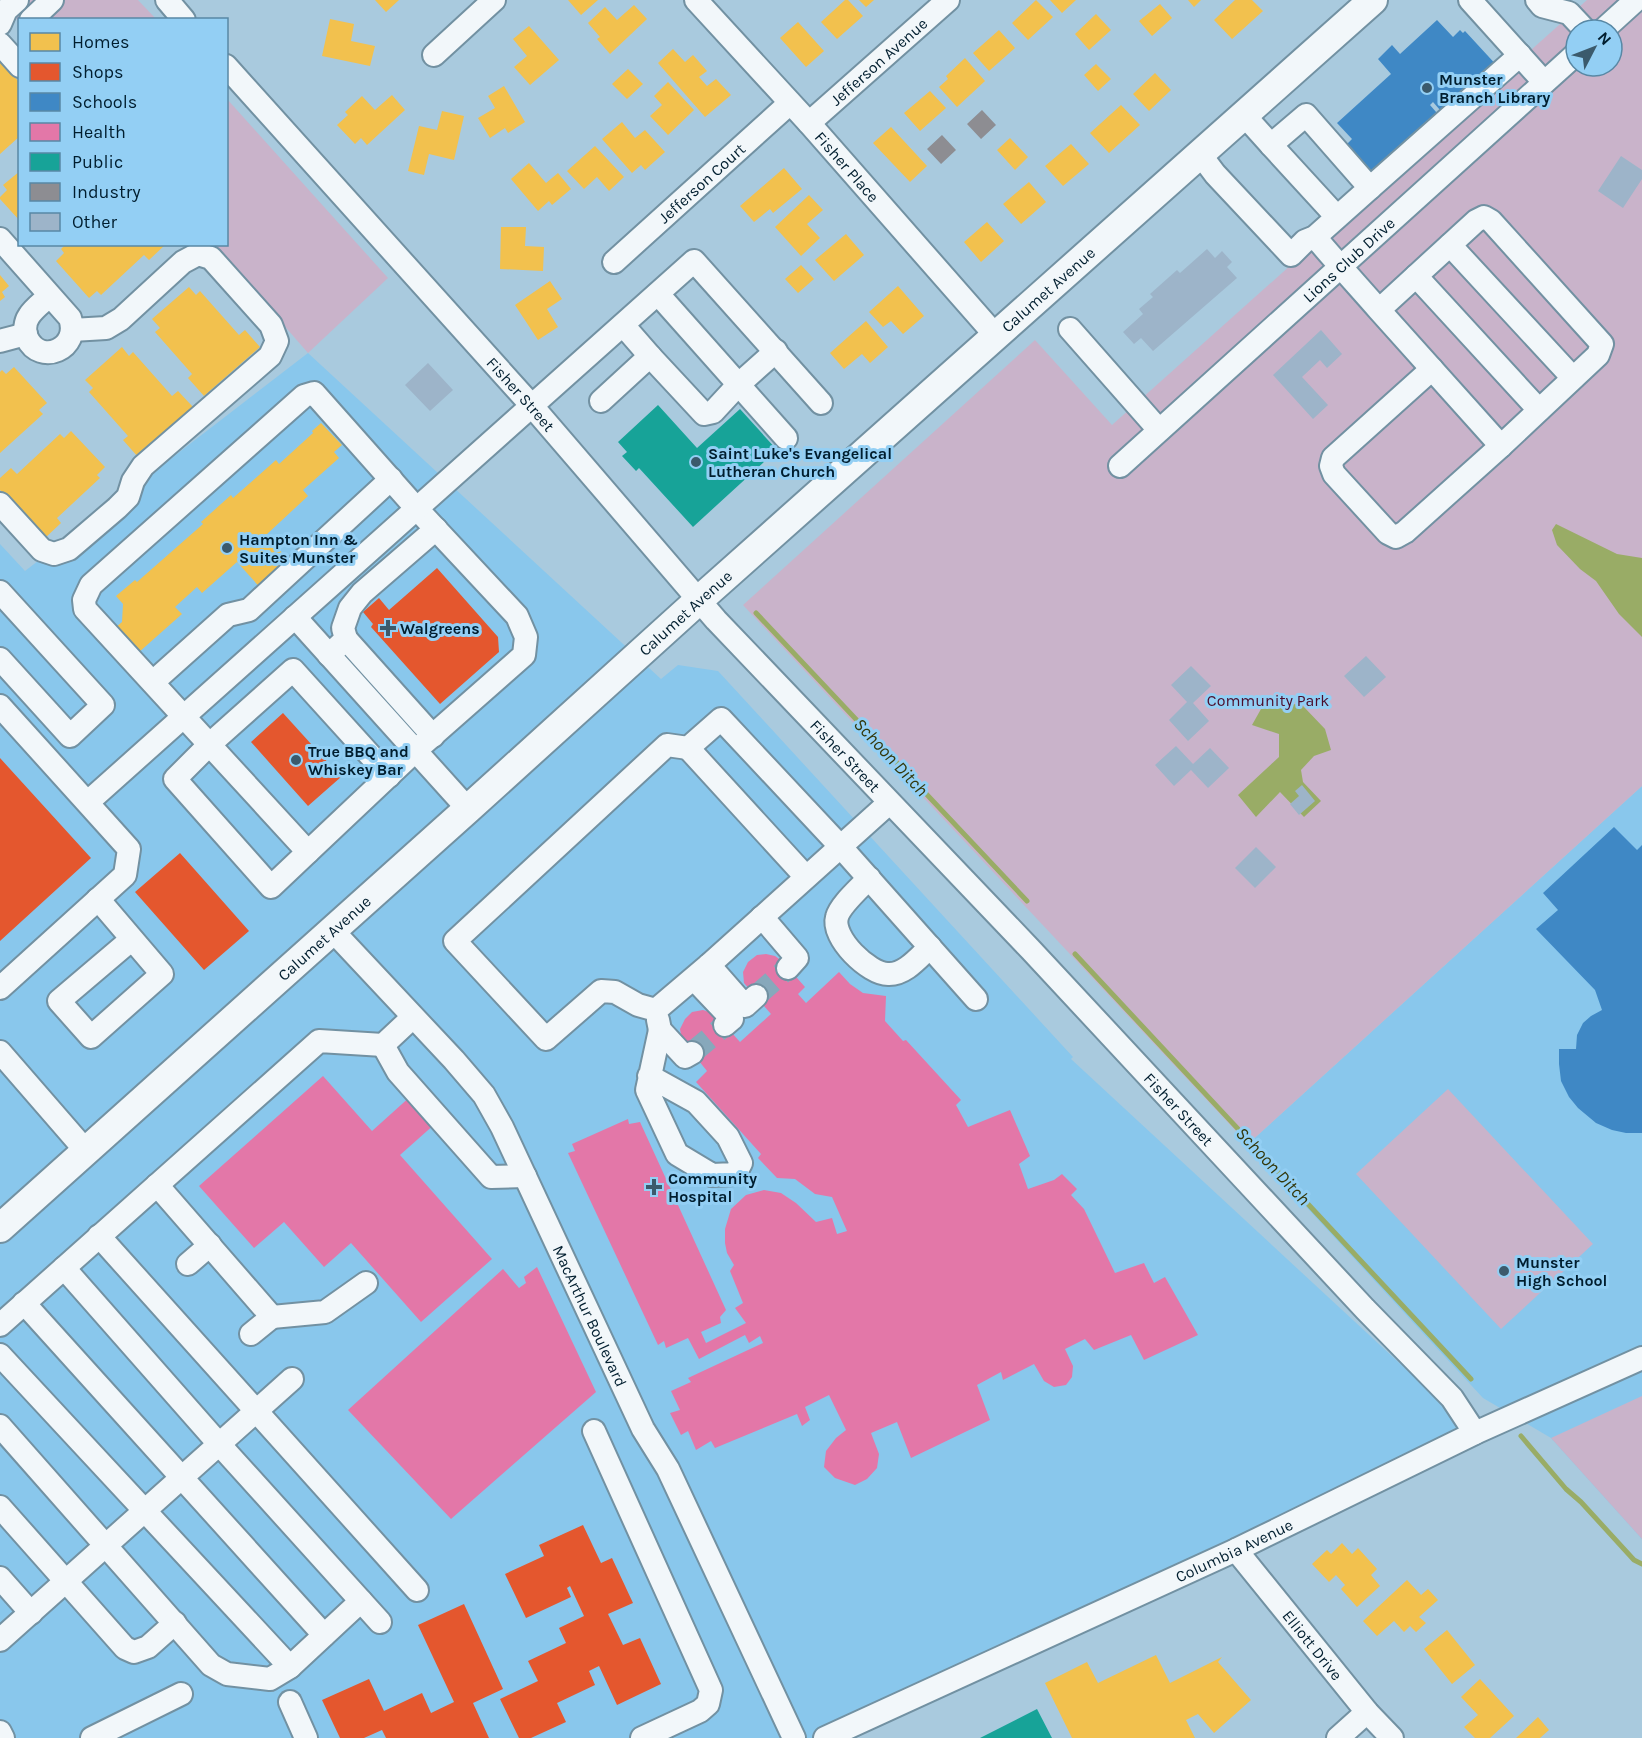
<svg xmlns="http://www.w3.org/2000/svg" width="1642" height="1738" viewBox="0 0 1642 1738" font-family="Karla,sans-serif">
<rect width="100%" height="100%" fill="#a9cade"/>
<path fill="#89c7ec" d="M308,353L661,679L678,665L718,671L1073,1057L1071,1059L1475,1433L819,1738H0V544L25,571Z
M1642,786V1539L1551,1438L1483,1398L1248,1144Z"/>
<path fill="#c9b3ca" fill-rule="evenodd" d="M1,0H138L156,19L20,20L19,22Z
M1587,0H1642V786L1248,1144L743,605L1035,340L1112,425ZM1576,30H1612V66H1576Z
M227,99L388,278L308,353L214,245L226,244Z
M1448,1089L1593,1244L1501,1329L1356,1174Z
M1642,1396V1539L1551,1438Z"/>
<path fill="#99ac66" d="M1556,524L1617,554L1642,558V637L1619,614L1596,581L1580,569L1557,545L1552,530Z
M1279,701L1303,706L1325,729L1331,750L1314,756L1301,770L1303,782L1321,801L1304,817L1280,792L1256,817L1238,795L1279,757V734L1252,725L1261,709Z"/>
<path fill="#f2c14e" d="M375,0H399L386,12Z
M568,0H598L581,15Z
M845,0H848L863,16L837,39L821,22Z
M859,0H874L866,7Z
M1036,0L1053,17L1028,40L1012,23Z
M1050,0H1076L1062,13Z
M1188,0H1201L1194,7Z
M1235,0H1252L1263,11L1232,39L1214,20Z
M1160,4L1172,18L1152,36L1139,21Z
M634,5L647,19L610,54L597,39L600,37L588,23L605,7L617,20Z
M1096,14L1111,30L1089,50L1075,34Z
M330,19L354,24L351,41L375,46L370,66L322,56Z
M798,22L824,51L806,67L780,38Z
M529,26L559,60L530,85L514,67L527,56L513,39Z
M999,30L1015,48L989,71L973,53Z
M673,49L685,62L693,55L707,71L699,77L707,86L716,79L731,95L705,117L658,63Z
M965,58L985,81L957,107L939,87L948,79L946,76Z
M0,61L20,83V136L0,154Z
M1096,64L1111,79L1098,91L1084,75Z
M628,69L643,84L627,99L612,84Z
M1155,73L1171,90L1149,111L1133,94Z
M668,82L694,110L668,135L650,116L662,105L654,96Z
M504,86L525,122L508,133L505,128L490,138L478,118L495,108L488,96Z
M930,91L946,108L920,131L904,113Z
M392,95L405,110L367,145L361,138L355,144L337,125L348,115L345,112L362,96L375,110Z
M1121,105L1140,125L1109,153L1090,133Z
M442,111L464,116L454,160L429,154L424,175L408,171L419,126L437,130Z
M622,122L635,138L645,130L665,152L645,170L641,165L632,173L602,139Z
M891,127L927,166L910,182L873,143Z
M1010,138L1028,157L1015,170L997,150Z
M1071,144L1089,164L1063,186L1045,166Z
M595,146L624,177L609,191L597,177L584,189L567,171Z
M529,163L546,183L558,173L571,189L552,205L549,201L538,211L511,179Z
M784,168L802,189L773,213L770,209L754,222L740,206Z
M20,171V221L0,199V197L7,190L3,185Z
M1029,182L1046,202L1021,224L1003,204Z
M809,195L823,210L807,224L820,238L801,256L775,227Z
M987,222L1004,241L981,262L964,242Z
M501,227H526L525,246L544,247L543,271L500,269Z
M846,234L864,255L834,281L815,260Z
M66,244H166L149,260L144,255L101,295L97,291L89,298L56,261L64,253L61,249Z
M801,265L814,279L798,293L785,279Z
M0,275L9,286L2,292L5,297L0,301Z
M550,281L562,299L547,309L558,327L538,340L515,305Z
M898,286L924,316L903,334L891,321L883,327L869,312Z
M189,287L196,295L200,291L239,335L245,330L260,347L204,396L188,378L192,374L155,332L160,328L152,319Z
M866,321L888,347L870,363L862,354L844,369L830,353Z
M122,347L129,356L133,352L172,396L178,391L193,407L138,457L123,440L128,436L89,392L93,388L85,380Z
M14,367L47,403L39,410L43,414L0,453V372L2,370L6,374Z
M321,423L342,445L334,452L339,458L303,490L308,496L266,535L294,566L264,592L237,562L202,593L197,587L175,607L182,614L138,653L115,628L122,622L123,604L116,596L135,580L137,582L203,524L201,522L231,495L233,498L276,460L279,464L313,433L312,431Z
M71,431L105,467L97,475L100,478L57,518L61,523L45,538L0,490V478L11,468L17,474L60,434L64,438Z
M1342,1543L1352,1554L1358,1548L1377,1569L1371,1575L1380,1586L1357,1607L1341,1589L1345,1585L1336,1575L1329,1582L1312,1564L1327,1550L1331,1554Z
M1407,1580L1421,1595L1428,1589L1438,1600L1419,1617L1426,1623L1416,1632L1410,1626L1404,1632L1394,1621L1377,1636L1363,1621Z
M1447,1630L1475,1665L1452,1684L1424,1649Z
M1156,1655L1170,1683L1222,1657L1218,1662L1251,1700L1214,1733L1198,1714L1186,1720L1195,1738H1072L1045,1683L1087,1662L1098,1683Z
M1480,1679L1514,1716L1490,1738H1475L1464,1727L1478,1715L1461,1697Z
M1538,1717L1549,1730L1540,1738H1516Z"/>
<path fill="#e4572e" d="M437,568L498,637L499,652L440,704L371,627L373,624L363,612L379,598L389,610Z
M283,713L341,777L308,806L251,742Z
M0,758L91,858L0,941Z
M180,853L249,931L204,970L135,892Z
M583,1525L601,1563L612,1558L633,1603L608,1614L623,1645L640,1638L661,1684L617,1705L599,1666L589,1671L595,1685L557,1703L566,1722L531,1738H519L500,1699L538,1681L528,1661L566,1643L559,1628L584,1616L570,1586L567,1588L571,1597L526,1618L505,1574L544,1556L539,1545Z
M464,1604L503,1689L473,1703L489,1738H386L382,1730L364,1738H340L322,1700L369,1679L384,1711L422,1693L431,1713L454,1702L418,1625Z"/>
<path fill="#3f88c5" d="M1437,20L1453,37L1460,30L1463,33L1465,31L1500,69L1447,118L1433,102L1430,105L1443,120L1376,176L1347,144L1352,139L1337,123L1391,74L1378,59L1392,45L1400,54Z
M1614,827L1637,850L1642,845V1133H1626L1612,1130L1596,1123L1578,1108L1569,1097L1561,1081L1559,1064V1049H1576L1577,1035L1583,1023L1591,1016L1602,1010L1595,990L1536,929L1558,910L1543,893Z"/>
<path fill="#e377a8" d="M766,954L775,956L782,961L805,987L798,994L806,1003L839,972L850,984L863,993L886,996L885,1021L903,1041L906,1040L961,1100L956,1105L968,1127L1010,1110L1030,1156L1019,1164L1028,1189L1054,1180L1062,1174L1077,1189L1071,1195L1084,1209L1115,1273L1144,1263L1154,1283L1165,1277L1198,1335L1144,1360L1131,1335L1094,1350L1085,1339L1065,1349L1073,1366L1072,1377L1066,1385L1054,1387L1044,1381L1034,1364L1003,1380L1001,1372L977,1385L990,1420L911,1458L897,1422L871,1433L879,1454L877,1468L867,1479L855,1485L835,1478L824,1467L826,1451L836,1438L846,1430L829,1395L805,1407L810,1420L802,1426L797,1414L715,1448L711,1441L696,1450L688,1431L681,1435L670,1413L680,1410L671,1391L691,1382L688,1378L763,1343L760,1336L749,1343L745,1335L699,1359L688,1338L666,1348L664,1341L658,1345L568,1153L575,1151L572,1144L628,1119L629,1124L640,1122L726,1310L720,1317L721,1323L701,1332L706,1343L746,1323L735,1308L743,1303L730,1271L734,1265L727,1253L725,1243V1229L731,1209L746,1195L764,1190L781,1193L796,1203L816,1222L832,1218L837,1234L847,1231L832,1197L815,1194L795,1179L777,1178L758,1158L761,1154L696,1082L707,1071L682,1040L680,1029L685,1019L692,1012L703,1010L715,1014L740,1042L771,1014L744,983L743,972L748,962L757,955Z
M323,1076L372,1131L412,1095L436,1123L400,1155L492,1259L421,1322L351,1243L324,1267L284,1222L254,1248L199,1186Z
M537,1267L596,1392L451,1519L348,1410L503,1269L519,1288L526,1283L524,1277Z"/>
<path fill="#17a398" d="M658,405L697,448L740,409L777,450L693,527L639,468L636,471L622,456L627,452L618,442Z
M1037,1709L1052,1738H980Z"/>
<path fill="#8d8d92" d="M982,110L996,125L981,139L967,124Z
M942,135L956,150L941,164L927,149Z"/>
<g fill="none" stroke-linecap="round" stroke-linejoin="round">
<path stroke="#99ac66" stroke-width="5" d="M756,613L1027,901
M1075,954L1471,1379
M1521,1436L1566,1489L1581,1502L1634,1560L1642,1564"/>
</g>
<path fill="#9db4c9" d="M1621,156L1642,170V179L1623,208L1598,191Z
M1207,249L1215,258L1222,251L1232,262L1227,267L1237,278L1153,351L1141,338L1134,344L1123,332L1143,314L1139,309L1153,297L1150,294L1177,270L1180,273Z
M1321,330L1342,354L1327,368L1320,360L1302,377L1328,405L1313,419L1273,375Z
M428,363L453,390L430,411L405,385Z
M1366,656L1386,677L1364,697L1344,676Z
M1191,666L1211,686L1193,703L1209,721L1188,741L1169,720L1187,702L1171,685Z
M1176,746L1193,764L1210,748L1229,768L1208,788L1191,770L1174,786L1155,765Z
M1302,785L1315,801L1299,815L1290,804L1299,796L1295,791Z
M1256,847L1276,867L1255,888L1235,868Z"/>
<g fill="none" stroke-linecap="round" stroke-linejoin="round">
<path stroke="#87a8bb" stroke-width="22" stroke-dasharray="22 11" stroke-linecap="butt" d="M756,996L788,968
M692,1053L725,1025"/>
<defs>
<g id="minor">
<path d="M167,0L184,20"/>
<path id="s1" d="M696,0L809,123L996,336"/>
<path d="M1470,0L1544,82"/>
<path d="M1537,0L1542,6L1569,13L1585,30"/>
<path d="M31,20L52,0"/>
<path d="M0,24L6,10L17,0"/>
<path d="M1603,30L1636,0"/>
<path d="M0,44L20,66"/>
<path d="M434,55L494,0"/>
<path id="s2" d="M226,66L532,406L716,620L1031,950L1365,1309L1452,1398L1475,1433"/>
<path id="s3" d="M809,123L948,0"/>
<path d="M1271,145L1337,217"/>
<path d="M1200,154L1215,174L1291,255L1305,241L1315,237L1370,188L1306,115L1271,145L1244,115"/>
<path d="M1370,188L1520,55"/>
<path d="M1315,237C1336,262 1358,286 1379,310L1501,446L1598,355L1602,344L1491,221L1484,217L1476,221L1379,310"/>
<path d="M0,239L70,318C81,349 40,366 27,338C24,331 25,322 29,316C34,308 43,302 49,296"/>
<path d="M1450,245L1573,378"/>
<path id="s4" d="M614,262L790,103"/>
<path d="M1416,276L1539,410"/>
<path d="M658,294L786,438"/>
<path d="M623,325L650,356"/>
<path d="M1070,329L1159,430"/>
<path d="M0,341L26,334"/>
<path d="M1432,369L1333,458L1331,466L1334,474L1388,533L1396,537L1405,532L1501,446"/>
<path d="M314,393L417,509L517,616L526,637L524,655L415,751L308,852L85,609L84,600L91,585L304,396Z"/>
<path d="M601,401L650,356L704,414L713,412L738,385L776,351"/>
<path id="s5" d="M1120,466L1576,54"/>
<path d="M0,504L42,550L54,554L69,549L117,508L128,497L133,481L143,466L270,356L277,341L271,325L211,258L198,254L183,262L121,319L106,328L72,330"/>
<path d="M0,592L103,705L70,736L0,659"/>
<path d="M295,617L468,809"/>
<path d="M346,639L433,736"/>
<path d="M329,655L346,639L343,628L350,608L362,593L436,529"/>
<path d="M153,682L228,615L249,610L391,479"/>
<path d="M0,706L129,849L125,875L0,988"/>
<path d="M688,748L806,877"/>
<path d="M88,802L694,261L821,403"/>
<path d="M889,803L709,965L656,1010L638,1005L615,992L601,991L546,1039L455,941L667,745L688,748L721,719L840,846L976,999"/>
<path d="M308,852L271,887L175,779L210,744L293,670L389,776"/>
<path d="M869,878C860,888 840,905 837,917C831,938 869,974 888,974C905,975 919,957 930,947"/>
<path d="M98,899L162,974L91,1037L59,1001L132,939"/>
<path d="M762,917L797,958L788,968"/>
<path id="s6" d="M333,931L454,1060L484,1095L502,1127L643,1429L668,1469L794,1738"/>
<path d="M709,965L745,1006L756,996"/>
<path d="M694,979L732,1019L725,1025"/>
<path d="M658,1020L660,1030L685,1057L692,1053"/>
<path d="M383,1045L398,1072L491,1177L525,1176"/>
<path d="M0,1052L86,1151"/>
<path d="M649,1076L696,1102L728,1137L741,1163L735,1174L712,1175L677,1154L647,1090L660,1030"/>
<path d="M157,1185L272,1317L251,1334"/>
<path d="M99,1236L417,1590"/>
<path d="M188,1264L210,1245"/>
<path d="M64,1268L219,1444L380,1622"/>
<path d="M24,1303L324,1635"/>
<path d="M272,1317L325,1312L366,1283"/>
<path d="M0,1325L319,1041L383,1045L413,1017"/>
<path d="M0,1355L290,1667"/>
<path d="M0,1426L211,1665L227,1674L270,1679L290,1667L361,1601"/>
<path d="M594,1431L711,1690L708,1704L700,1711L642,1738"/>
<path d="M0,1507L125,1648L134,1652L148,1647L175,1623"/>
<path id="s7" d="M1236,1550L1367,1712L1392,1738"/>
<path d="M0,1578L31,1613"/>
<path d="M0,1640L292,1379"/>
<path d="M290,1702L306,1738"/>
<path d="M0,1732L3,1738"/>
<path d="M92,1738L181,1694"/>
<path id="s8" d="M825,1738L1236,1550L1475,1433L1642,1358"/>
<path d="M1338,1738L1367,1712"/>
</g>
<g id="major">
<path id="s9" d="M0,1228L468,809L699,600L1373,0"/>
</g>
</defs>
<use href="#minor" stroke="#7291a2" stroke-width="26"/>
<use href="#major" stroke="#7291a2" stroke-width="32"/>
<use href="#minor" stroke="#f2f7fa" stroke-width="22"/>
<use href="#major" stroke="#f2f7fa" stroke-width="28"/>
</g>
<g fill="#3b5a6c" stroke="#93cff4" stroke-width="2">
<circle cx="1427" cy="88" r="6"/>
<circle cx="696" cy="462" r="6"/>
<circle cx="227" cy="548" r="6"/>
<path d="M385 619h6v6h6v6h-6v6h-6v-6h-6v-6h6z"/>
<circle cx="296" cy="760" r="6"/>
<path d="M651 1178h6v6h6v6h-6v6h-6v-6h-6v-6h6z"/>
<circle cx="1504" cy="1271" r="6"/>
</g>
<g text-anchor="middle" stroke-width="6" stroke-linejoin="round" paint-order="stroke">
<g font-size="16" fill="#001e2f" stroke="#93cff4">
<text dy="6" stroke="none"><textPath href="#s3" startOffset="93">Jefferson Avenue</textPath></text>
<text dy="6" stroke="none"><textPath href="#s1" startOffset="225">Fisher Place</textPath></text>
<text dy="6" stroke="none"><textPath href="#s4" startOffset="118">Jefferson Court</textPath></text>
<text dy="6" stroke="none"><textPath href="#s5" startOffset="308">Lions Club Drive</textPath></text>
<text dy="6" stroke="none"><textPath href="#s9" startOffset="1407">Calumet Avenue</textPath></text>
<text dy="6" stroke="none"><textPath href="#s2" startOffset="441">Fisher Street</textPath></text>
<text dy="6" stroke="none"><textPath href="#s9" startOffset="921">Calumet Avenue</textPath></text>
<text dy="6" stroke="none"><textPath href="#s2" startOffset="927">Fisher Street</textPath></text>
<text dy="6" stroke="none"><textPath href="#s9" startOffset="435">Calumet Avenue</textPath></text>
<text dy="6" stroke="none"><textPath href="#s2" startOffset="1413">Fisher Street</textPath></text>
<text dy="6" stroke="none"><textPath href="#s6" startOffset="468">MacArthur Boulevard</textPath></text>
<text dy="6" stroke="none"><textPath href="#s8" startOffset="450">Columbia Avenue</textPath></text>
<text dy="6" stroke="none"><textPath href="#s7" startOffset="122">Elliott Drive</textPath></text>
</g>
<g font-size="16" font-weight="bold" fill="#001e2f" stroke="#93cff4" text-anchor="start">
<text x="1439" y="85">Munster<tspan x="1439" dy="18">Branch Library</tspan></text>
<text x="708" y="459">Saint Luke's Evangelical<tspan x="708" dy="18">Lutheran Church</tspan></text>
<text x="239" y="545">Hampton Inn &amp;<tspan x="239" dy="18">Suites Munster</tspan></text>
<text x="400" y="634">Walgreens</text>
<text x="308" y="757">True BBQ and<tspan x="308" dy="18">Whiskey Bar</tspan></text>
<text x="668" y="1184">Community<tspan x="668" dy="18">Hospital</tspan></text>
<text x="1516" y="1268">Munster<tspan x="1516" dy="18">High School</tspan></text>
</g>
<g font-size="16" fill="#4b0c2a" stroke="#93cff4">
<text x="1268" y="706">Community Park</text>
</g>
<g font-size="18" font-style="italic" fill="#33380c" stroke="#93cff4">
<text transform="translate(891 757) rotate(47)" y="6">Schoon Ditch</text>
<text transform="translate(1273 1166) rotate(47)" y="6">Schoon Ditch</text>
</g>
</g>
<rect x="18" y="18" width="210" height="228" fill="#93cff4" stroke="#5888a5" stroke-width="1.5"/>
<rect x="30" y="33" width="30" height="18" fill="#f2c14e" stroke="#5888a5" stroke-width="1.5"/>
<text x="72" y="48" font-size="18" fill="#001e2f">Homes</text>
<rect x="30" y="63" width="30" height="18" fill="#e4572e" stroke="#5888a5" stroke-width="1.5"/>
<text x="72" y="78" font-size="18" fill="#001e2f">Shops</text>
<rect x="30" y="93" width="30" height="18" fill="#3f88c5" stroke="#5888a5" stroke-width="1.5"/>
<text x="72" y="108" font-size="18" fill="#001e2f">Schools</text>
<rect x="30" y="123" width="30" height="18" fill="#e377a8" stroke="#5888a5" stroke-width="1.5"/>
<text x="72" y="138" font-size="18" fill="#001e2f">Health</text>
<rect x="30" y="153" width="30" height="18" fill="#17a398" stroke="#5888a5" stroke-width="1.5"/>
<text x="72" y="168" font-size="18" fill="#001e2f">Public</text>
<rect x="30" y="183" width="30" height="18" fill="#8d8d92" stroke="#5888a5" stroke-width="1.5"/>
<text x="72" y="198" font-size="18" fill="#001e2f">Industry</text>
<rect x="30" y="213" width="30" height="18" fill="#9db4c9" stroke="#5888a5" stroke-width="1.5"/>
<text x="72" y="228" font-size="18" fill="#001e2f">Other</text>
<g transform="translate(1594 48) rotate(48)"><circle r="28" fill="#93cff4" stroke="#5888a5" stroke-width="1.5"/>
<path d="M0-4.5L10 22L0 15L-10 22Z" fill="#3b5a6c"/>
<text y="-9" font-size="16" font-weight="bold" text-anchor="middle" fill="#001e2f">N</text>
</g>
</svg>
